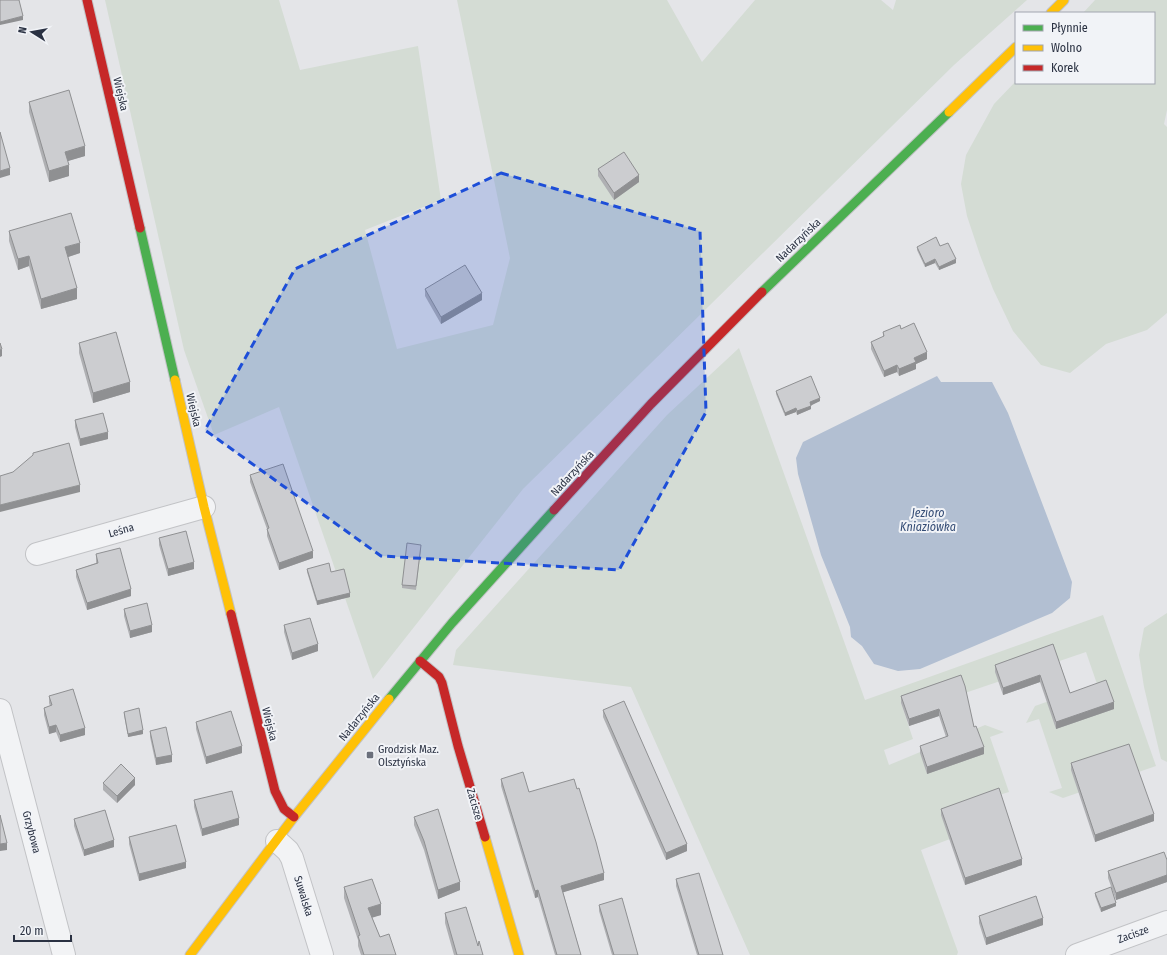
<svg xmlns="http://www.w3.org/2000/svg" width="1167" height="955" viewBox="0 0 1167 955" font-family="'Fira Sans Condensed',sans-serif">
<rect width="100%" height="100%" fill="#e4e5e8"/>
<path fill="#d4dcd4" d="M105,0H279L300,70L418,46L441,200L365,230L397,349L493,325L510,258L457,0H667L702,62L755,0H881L893,10L896,0H1027L954,65L523,489L373,679L279,407L214,435L184,350Z
M1095,0H1167V110L1164,124L1167,127V313L1147,330L1106,344L1070,373L1041,365L1013,331L993,289L980,255L967,216L961,184L966,155L994,104L1016,81V83H1154V13H1083Z
M739,348L865,700L1103,615L1156,766L1063,798L1049,792L1062,788L1039,719L1026,723L1035,706L1097,684L1086,652L965,693L901,703L913,739L884,750L889,765L985,725L1004,732L990,737L1009,792L999,795L950,839L921,850L958,952L957,955H750L631,687L453,665L456,650L667,415Z
M1167,613V762L1161,759L1144,687L1139,655L1144,628Z"/>
<path fill="#b2bfd2" d="M937,376L941,382H992L1008,413L1072,582L1070,598L1052,613L920,669L898,671L874,664L862,646L851,637L850,627L821,555L798,474L796,458L803,442Z"/>
<g fill="none" stroke-linecap="round" stroke-linejoin="round">
<defs>
<path id="street" d="M37,554L204,507
M0,710L64,955
M277,841L288,851L292,858L322,955
M1077,955L1167,922"/>
<path id="fast" d="M140,228L175,380
M762,292L949,112
M389,699L452,623L554,510"/>
<path id="slow" d="M1051,13L1064,0
M949,112L1016,47
M175,380L204,507L231,614
M485,837L519,955
M190,955L294,817L389,699"/>
<path id="jam" d="M87,0L140,228
M554,510L651,404L762,292
M231,614L275,791L284,809L294,817
M420,661L439,677L442,683L458,746L485,837"/>
</defs>
<use href="#street" stroke="#c2c3c6" stroke-width="24"/>
<use href="#fast" stroke="#c2c3c6" stroke-width="11"/>
<use href="#slow" stroke="#c2c3c6" stroke-width="11"/>
<use href="#jam" stroke="#c2c3c6" stroke-width="11"/>
<use href="#street" stroke="#f2f3f5" stroke-width="22"/>
<use href="#fast" stroke="#4caf50" stroke-width="9"/>
<use href="#slow" stroke="#ffc107" stroke-width="9"/>
<use href="#jam" stroke="#c62828" stroke-width="9"/>
</g>
<path fill="#afb0b3" d="M29,102L85,156L67,161L69,176L49,182L29,112Z
M598,169L639,182L614,200L598,176Z
M9,231L80,253L68,257L77,299L41,309L29,266L18,270L9,241Z
M940,246L956,263L939,270L935,263L925,267L917,250V247Z
M425,289L482,300L441,324L425,296Z
M901,329L927,359L916,364V369L899,376L897,372L884,377L871,349V342L883,337V332Z
M79,343L130,392L93,403L79,353Z
M776,391L820,401L811,405V409L797,415L796,412L785,416L776,394Z
M75,420L108,439L80,446L75,427Z
M250,475L313,558L279,570L267,536V529L250,482Z
M159,538L194,569L168,576L159,545Z
M421,548L416,590L402,588V585Z
M96,554L131,596L87,610L76,577V570L96,563Z
M307,569L331,572L350,597L317,605L307,572Z
M124,609L152,632L130,638L124,616Z
M284,625L318,651L292,660L284,632Z
M1053,644L1070,693L1114,709L1056,729L1040,682L1003,695L995,672V665Z
M961,675L974,727L984,754L927,774L920,753V746L946,737L939,716L909,726L901,703V696Z
M49,696L85,735L60,742L56,732L49,734L44,715V708L50,706L49,703Z
M603,710L687,851L666,860L603,717Z
M124,712L143,734L128,737L124,715Z
M196,722L242,753L206,764L196,729Z
M150,731L172,762L156,765L150,737Z
M1071,763L1154,821L1095,842L1071,770Z
M501,779L529,792L604,880L563,892L581,955H555L538,897L535,898L501,786Z
M103,783L135,785L117,803L103,790Z
M194,800L239,825L202,836L194,807Z
M941,809L1022,865L965,885L941,815Z
M414,817L460,890L438,899L424,850L414,825Z
M74,819L114,847L84,856L74,826Z
M129,837L186,868L139,881L129,844Z
M1167,860V882L1116,900L1108,878V871Z
M676,879L723,955H697L676,886Z
M344,887L381,915L372,917L380,937L396,955H361L358,946V940L344,898Z
M1095,893L1116,906L1101,912L1095,896Z
M599,905L638,955H612L599,911Z
M445,913L478,946L483,955H454L445,923Z
M979,916L1043,925L986,945L979,923Z"/>
<path fill="#8f9092" d="M23,16V20L0,25V22Z
M85,146V156L65,162V152Z
M69,165V176L49,182V171Z
M10,168V175L0,178V171Z
M639,175V182L614,200V193Z
M80,243V253L65,258V247Z
M29,256V266L18,270V259Z
M935,259V263L925,267V264Z
M956,259V263L939,270V267Z
M77,288V299L41,309V299Z
M482,293V300L441,324V317Z
M2,349V356L0,357V350Z
M927,352V359L916,364V369L899,376V369L914,358Z
M897,365V372L884,377V371Z
M130,382V392L93,403V393Z
M820,398V401L810,406V402Z
M811,406V409L797,415V411Z
M796,408V412L785,416V413Z
M108,432V439L80,446V439Z
M80,485V492L0,512V505Z
M313,551V558L279,570V563Z
M194,562V569L168,576V569Z
M131,589V596L87,610V603Z
M350,593V597L317,605V601Z
M152,625V632L130,638V631Z
M318,644V651L292,660V653Z
M1040,675V682L1003,695V688Z
M1114,702V709L1056,729V722Z
M939,709V716L909,726V719Z
M56,725V732L49,734V727Z
M85,728V735L60,742V735Z
M143,730V734L128,737V734Z
M242,746V753L206,764V757Z
M984,747V754L927,774V767Z
M172,755V762L156,765V758Z
M135,778V785L117,803V796Z
M1154,814V821L1095,842V835Z
M239,818V825L202,836V829Z
M114,840V847L84,856V850Z
M7,843V850L0,851V844Z
M687,844V851L666,860V853Z
M1022,859V865L965,885V878Z
M186,862V868L139,881V874Z
M604,873V880L561,893V886Z
M1167,875V882L1116,900V893Z
M460,882V890L438,899V890Z
M538,890V897L535,898V891Z
M1116,903V906L1101,912V908Z
M381,904V915L368,919V908Z
M1043,918V925L986,945V938Z"/>
<path fill="#cccdd0" stroke="#8f9092" d="M0,0H19L23,16L0,22Z
M69,90L85,146L65,152L69,165L49,171L29,102Z
M0,132L10,168L0,171Z
M624,152L639,175L614,193L598,169Z
M71,213L80,243L65,247L77,288L41,299L29,256L18,259L9,231Z
M936,237L940,246L948,243L956,259L939,267L935,259L925,264L917,247Z
M465,265L482,293L441,317L425,289Z
M914,323L927,352L914,358L916,362L899,369L897,365L884,371L871,342L884,336L883,332L900,325L901,329Z
M116,332L130,382L93,393L79,343Z
M0,343L2,349L0,350Z
M811,376L820,398L810,402L811,406L797,411L796,408L785,413L776,391Z
M103,413L108,432L80,439L75,420Z
M69,443L80,485L0,505V476L13,472L33,455V453Z
M283,464L313,551L279,563L267,529L269,528L250,475Z
M186,531L194,562L168,569L159,538Z
M407,543L421,545L416,586L402,585Z
M120,548L131,589L87,603L76,570L98,563L96,554Z
M329,563L331,572L344,569L350,593L317,601L307,569Z
M147,603L152,625L130,631L124,609Z
M310,618L318,644L292,653L284,625Z
M1053,644L1070,693L1106,680L1114,702L1056,722L1040,675L1003,688L995,665Z
M961,675L965,686L974,727L976,726L984,747L927,767L920,746L948,736L939,709L909,719L901,696Z
M73,689L85,728L60,735L56,725L49,727L44,708L52,705L49,696Z
M624,701L687,844L666,853L603,710Z
M139,708L143,730L128,734L124,712Z
M231,711L242,746L206,757L196,722Z
M166,727L172,755L156,758L150,731Z
M1129,744L1154,814L1095,835L1071,763Z
M121,764L135,778L117,796L103,783Z
M523,772L529,792L574,779L577,789L579,788L596,842L604,873L561,886L581,955H557L538,890L535,891L501,779Z
M999,788L1022,859L965,878L941,809Z
M232,791L239,818L202,829L194,800Z
M438,809L460,882L438,890L424,841L414,817Z
M105,810L114,840L84,850L74,819Z
M0,815L7,843L0,844Z
M176,825L186,862L139,874L129,837Z
M1164,852L1167,860V875L1116,893L1108,871Z
M699,873L723,955H699L676,879Z
M372,879L381,904L368,908L380,937L389,934L396,955H364L358,936L360,935L344,887Z
M1111,887L1116,903L1101,908L1095,893Z
M1036,896L1043,918L986,938L979,916Z
M622,898L638,955H614L599,905Z
M466,907L478,946L479,941L483,955H457L445,913Z"/>
<path fill="#1d4ed8" fill-opacity="0.2" stroke="#1d4ed8" stroke-width="3" stroke-dasharray="8 5" stroke-linejoin="round" d="M501,173L700,231L706,412L619,570L381,556L205,430L295,269Z"/>
<rect fill="#6b707c" stroke="#f1f3f7" stroke-width="1.5" x="366" y="751" width="8" height="8" rx="2"/>
<g text-anchor="middle" stroke-width="4" stroke-linejoin="round" paint-order="stroke">
<g font-size="11" fill="#2a3142" stroke="#f1f3f7">
<text transform="translate(121 94) rotate(77)" y="4">Wiejska</text>
<text transform="translate(798 240) rotate(-44)" y="4">Nadarzyńska</text>
<text transform="translate(194 410) rotate(77)" y="4">Wiejska</text>
<text transform="translate(572 473) rotate(-47)" y="4">Nadarzyńska</text>
<text transform="translate(121 530) rotate(-16)" y="4">Leśna</text>
<text transform="translate(359 717) rotate(-51)" y="4">Nadarzyńska</text>
<text transform="translate(270 724) rotate(76)" y="4">Wiejska</text>
<text transform="translate(475 804) rotate(74)" y="4">Zacisze</text>
<text transform="translate(32 832) rotate(75)" y="4">Grzybowa</text>
<text transform="translate(304 896) rotate(73)" y="4">Suwalska</text>
<text transform="translate(1133 934) rotate(-20)" y="4">Zacisze</text>
</g>
<g font-size="11" fill="#2a3142" stroke="#f1f3f7" text-anchor="start">
<text x="378" y="753">Grodzisk Maz.<tspan x="378" dy="13">Olsztyńska</tspan></text>
</g>
<g font-size="12" font-style="italic" fill="#344c75" stroke="#f1f3f7">
<text x="928" y="517">Jezioro<tspan x="928" dy="14">Kniaziówka</tspan></text>
</g>
</g>
<rect x="1015" y="12" width="140" height="72" fill="#f1f3f7" stroke="#a1a5af"/>
<rect x="1023" y="25" width="20" height="6" fill="#4caf50" stroke="#a1a5af"/>
<text x="1051" y="32" font-size="12" fill="#2a3142">Płynnie</text>
<rect x="1023" y="45" width="20" height="6" fill="#ffc107" stroke="#a1a5af"/>
<text x="1051" y="52" font-size="12" fill="#2a3142">Wolno</text>
<rect x="1023" y="65" width="20" height="6" fill="#c62828" stroke="#a1a5af"/>
<text x="1051" y="72" font-size="12" fill="#2a3142">Korek</text>
<g transform="translate(32 32) rotate(281)" stroke="#f1f3f7" stroke-width="3" paint-order="stroke">
<path d="M0-3L7 15L0 10L-7 15Z" fill="#2a3142"/>
<text y="-6" font-size="11" font-weight="bold" text-anchor="middle" fill="#2a3142">N</text>
</g>
<path d="M14 935v6h57v-6" fill="none" stroke="#2a3142" stroke-width="2"/>
<text x="20" y="935" font-size="12" fill="#2a3142" stroke="#f1f3f7" stroke-width="3" paint-order="stroke">20 m</text>
</svg>
